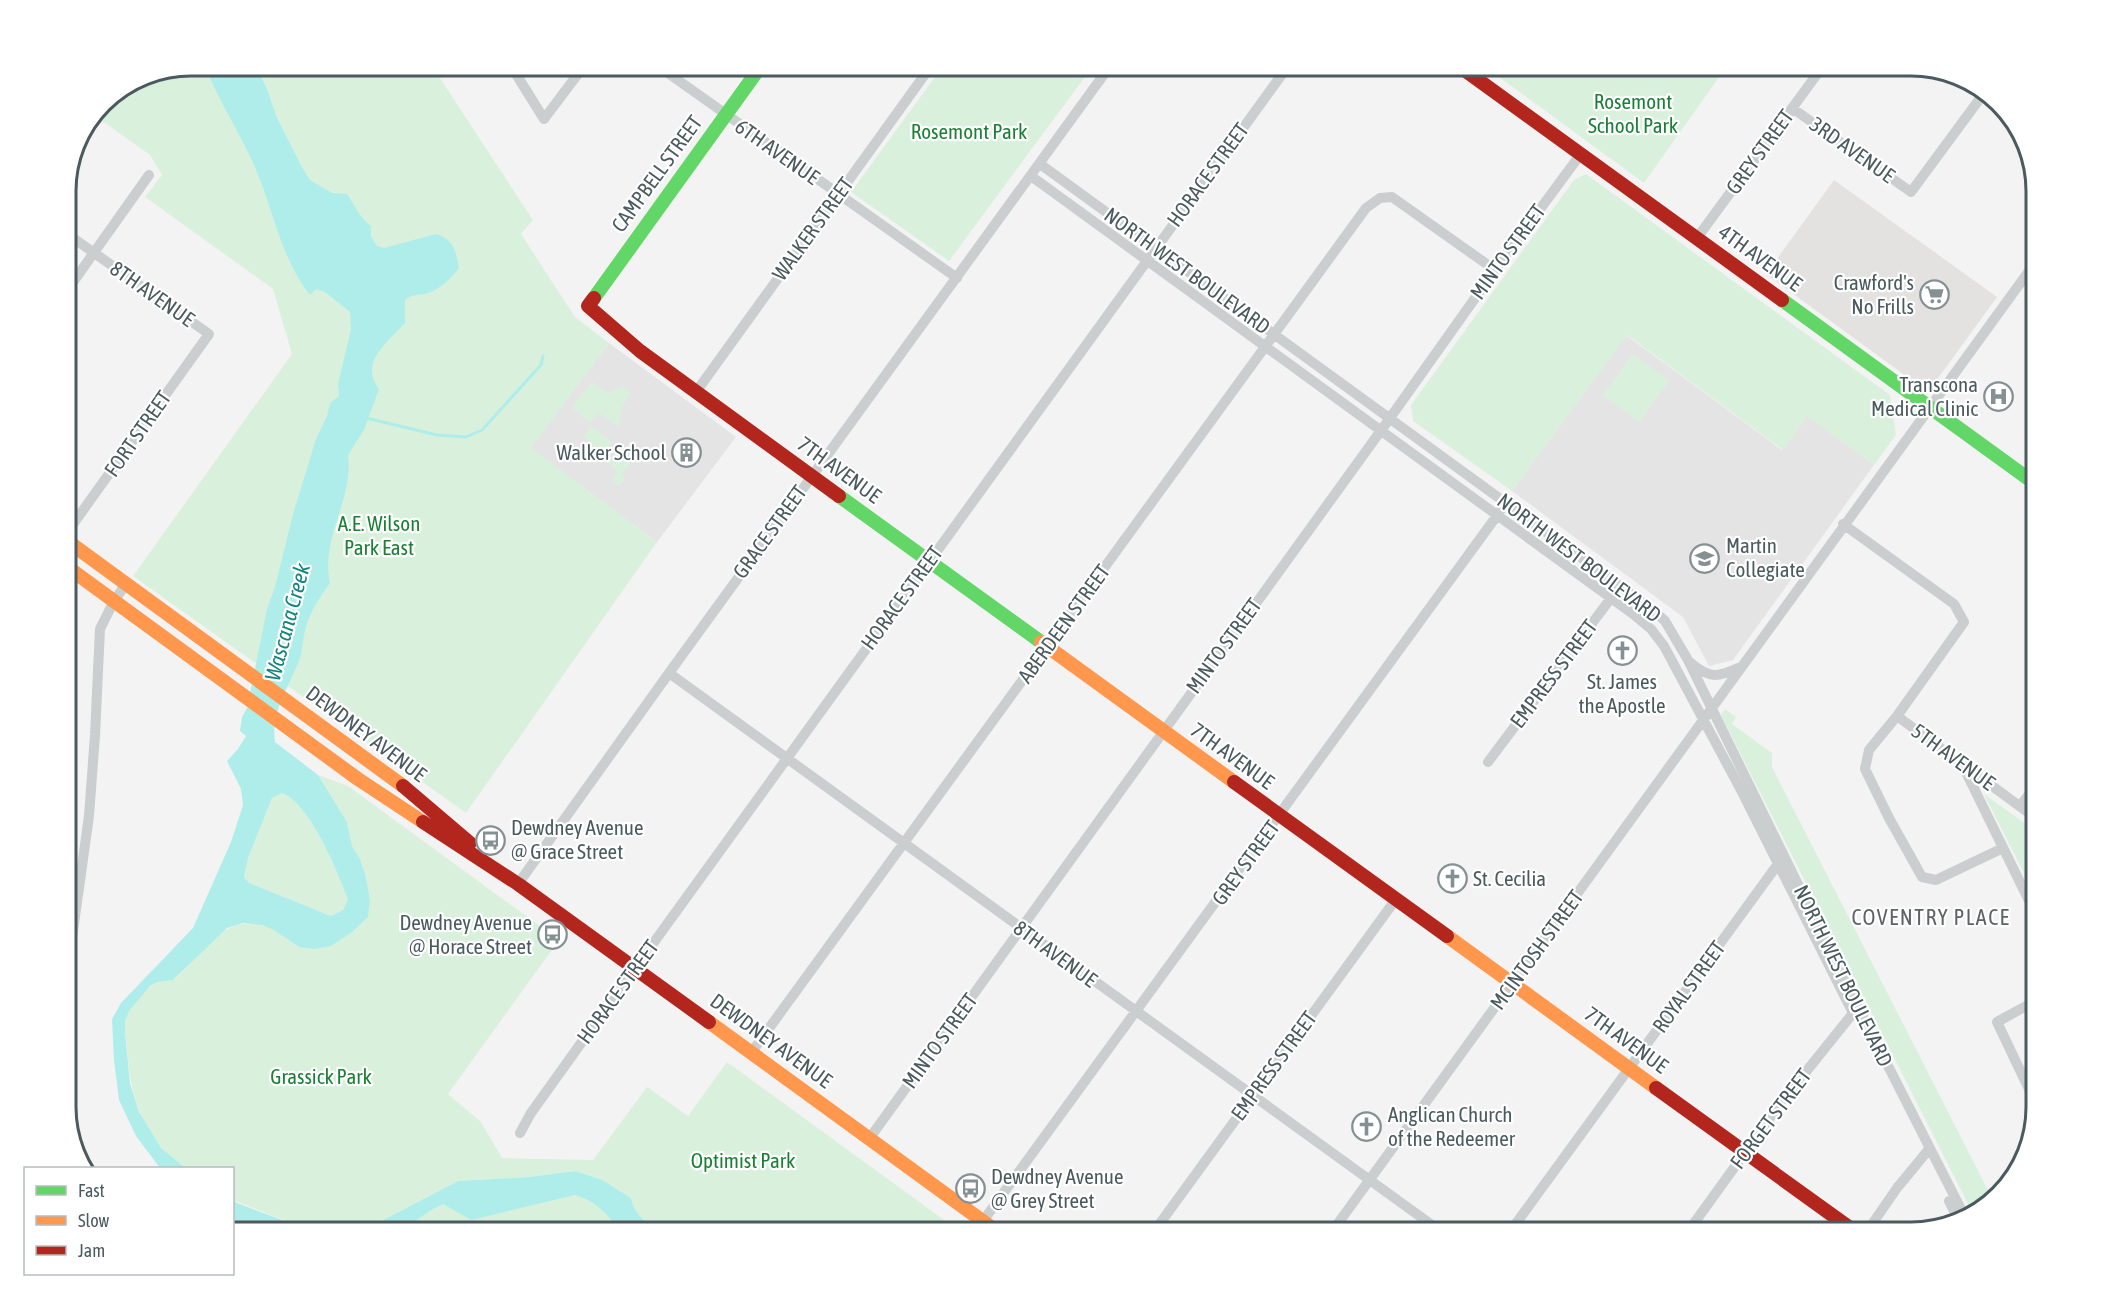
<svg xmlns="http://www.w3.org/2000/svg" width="2103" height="1299" viewBox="0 0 2103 1299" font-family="'Asap Condensed',sans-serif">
<rect width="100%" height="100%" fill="#f3f3f3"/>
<path fill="#e4e2e0" d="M1834,180L1997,297L1928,392L1766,274Z"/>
<path fill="#e5e4e5" d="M1626,335L1782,450L1807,415L1874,465L1733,660L1709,666L1683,617L1512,491Z
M609,343L736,437L657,542L530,448Z"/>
<path fill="#d9f1dc" d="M191,66H432L533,220L521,234L575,317L609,343L531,448L657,542L466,813L133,576L292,354L273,289L145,197L162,175L150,155L94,115L103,102L144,75Z
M943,66H1093L949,261L851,192Z
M1484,66H1727L1644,183Z
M1586,174L1890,395L1896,435L1874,465L1807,416L1783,450L1627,335L1512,491L1413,421L1411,405L1574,180Z
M1633,354L1669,381L1639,422L1603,395Z
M592,382L608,393L622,386L631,393L623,405L619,427L599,413L590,423L572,407Z
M591,426L612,442L603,453L583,437Z
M619,452L631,463L621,474L625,479L619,486L612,479L618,472L608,463Z
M1725,709L1736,717L1732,724L1772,753V767L1992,1198L1974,1216L1721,715Z
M318,775L348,786L559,940L448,1094L481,1122L502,1158L593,1160L647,1087L688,1116L727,1062L962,1233H663C649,1225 634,1215 631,1198L575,1171L529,1177L458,1181L368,1228L349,1233H317L233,1200L232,1168H185C177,1162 167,1155 161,1148C137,1120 130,1085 127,1050C126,1038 122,1021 129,1010C136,1001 148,985 159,982C165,980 171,982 176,978C205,951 226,908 272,929C282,933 290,941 299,947L370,900L366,877L360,859L352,846L347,822Z
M282,793C311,805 337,871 349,900L343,910L331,916L249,883L244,877L248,858L272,798Z
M1984,794L2037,832V899Z
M575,1195C598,1202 607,1215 622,1233H398L430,1211L443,1204L545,1201Z"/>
<path fill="#afedeb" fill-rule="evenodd" d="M205,66H256L267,89L277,118L303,169L310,180L332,193L347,194C355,206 360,218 371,226V237L377,246L384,248L436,234C453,238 456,252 459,268C452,278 440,289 428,293C419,296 413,293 405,300V323C387,343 359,362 379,389L364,430L348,455C354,498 320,539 330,583C320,597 311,610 306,627C303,636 303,646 301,655C291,685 270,710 275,742L318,775L347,822L352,846L360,859L366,877L370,900L368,917L352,932L331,946L314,949L299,947L274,930L262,925L243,923L227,928L173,980L158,982L150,986L129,1011L125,1021V1033L130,1083L139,1112L161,1148L185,1168H160L136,1136L119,1100L114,1060L112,1019L121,1003L193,928L231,842L243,805L241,789L227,761L238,749L246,736L240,731L242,717L247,708L267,609L275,587L293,514L316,439L327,416L330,403L339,396L338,384L351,329L350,312L325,292L316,289L310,295C280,257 273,208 254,165C239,131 218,100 205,66ZM282,793C311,805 337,871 348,899L343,910L331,916L249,883L244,877L248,858L272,798Z
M575,1171L602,1180L631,1198C634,1215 649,1225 663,1233H622C607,1215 598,1202 575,1195L471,1220L443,1204L430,1211L398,1233H349L368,1228L458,1181L529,1177Z
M233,1200L237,1203L317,1233H261L233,1220Z"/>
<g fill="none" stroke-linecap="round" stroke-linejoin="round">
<path stroke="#afedeb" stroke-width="3" d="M366,418L437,435L466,437L482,430L541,365L543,356"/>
<path stroke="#cacece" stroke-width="10" d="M511,66L544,119L584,66
M658,66L957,278
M1792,108L1911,192L1984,93
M1040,164L1653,610L1665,621L1688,660L1858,1007L1966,1219
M1031,176L1633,614L1651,629L1664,646L1742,792L1852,1011
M66,233L209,334L66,534
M1697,238L1823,66
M66,292L149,175
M696,392L931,66
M1843,524L1954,604L1964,622L1897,716L1869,750L1865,769L1889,818L1922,877L1936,880L2003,848
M1691,663C1709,678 1717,678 1738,668
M669,673L1443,1233
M1897,716L2037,819
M1488,762L1620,586
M1963,766L2037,917
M2020,806L2037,784
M518,884L669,673L1110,66
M71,945L89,816L95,735L100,629L114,601L126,584
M2037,1000L1997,1022L2037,1106
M751,1053L1366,208L1380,198L1392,197L1495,270
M520,1133L531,1113L589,1032L1288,66
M869,1139L1390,418L1495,270L1580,155
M1949,1201L1959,1221
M983,1221C1156,984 1328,747 1501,510
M1153,1233L1396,899
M1331,1233L2037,260
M1509,1233L1778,864L1783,861
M1687,1233L1780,1104L1858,1007
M1866,1233L1897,1188L1930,1148"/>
<path stroke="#63d668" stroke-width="14" d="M594,298L761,66
M1782,300L2037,485
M839,496L1041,642"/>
<path stroke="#ff974d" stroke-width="14" d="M66,540L403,786
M66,566L358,779L423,822
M1041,642L1234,782
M1447,936L1656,1088
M709,1022L999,1233"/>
<path stroke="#b3261e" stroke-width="14" d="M1459,66L1782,300
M594,298L588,306L640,351L839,496
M1234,782L1447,936
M403,786L470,843
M423,822L518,884L709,1022
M1656,1088L1857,1233"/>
</g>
<defs>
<symbol id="supermarket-ring" viewBox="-11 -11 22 22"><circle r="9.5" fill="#fff" stroke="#859093" stroke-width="1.5"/><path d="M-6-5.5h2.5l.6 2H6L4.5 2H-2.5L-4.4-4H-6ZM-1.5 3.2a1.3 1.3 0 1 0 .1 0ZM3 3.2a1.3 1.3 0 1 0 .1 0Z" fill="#859093"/></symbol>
<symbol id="hospital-ring" viewBox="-11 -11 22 22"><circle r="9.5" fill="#fff" stroke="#859093" stroke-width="1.5"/><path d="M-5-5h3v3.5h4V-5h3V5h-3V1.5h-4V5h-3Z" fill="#859093"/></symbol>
<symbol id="building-ring" viewBox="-11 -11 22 22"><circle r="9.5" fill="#fff" stroke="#859093" stroke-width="1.5"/><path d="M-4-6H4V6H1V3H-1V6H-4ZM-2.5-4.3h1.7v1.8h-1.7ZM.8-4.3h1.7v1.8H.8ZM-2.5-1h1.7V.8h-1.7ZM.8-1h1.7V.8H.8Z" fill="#859093"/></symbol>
<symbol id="school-ring" viewBox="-11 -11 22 22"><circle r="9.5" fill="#fff" stroke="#859093" stroke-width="1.5"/><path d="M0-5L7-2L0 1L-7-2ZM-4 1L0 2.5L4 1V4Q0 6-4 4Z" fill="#859093"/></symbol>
<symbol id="church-ring" viewBox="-11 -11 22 22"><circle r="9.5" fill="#fff" stroke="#859093" stroke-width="1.5"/><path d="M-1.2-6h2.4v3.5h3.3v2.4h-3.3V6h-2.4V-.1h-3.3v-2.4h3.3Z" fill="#859093"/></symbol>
<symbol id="bus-ring" viewBox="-11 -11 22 22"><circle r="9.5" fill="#fff" stroke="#859093" stroke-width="1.5"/><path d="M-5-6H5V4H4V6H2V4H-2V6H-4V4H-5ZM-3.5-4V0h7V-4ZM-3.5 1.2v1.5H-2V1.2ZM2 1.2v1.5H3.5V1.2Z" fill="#859093"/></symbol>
</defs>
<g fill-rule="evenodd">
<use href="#supermarket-ring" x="1918" y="278" width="33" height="33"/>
<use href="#hospital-ring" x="1982" y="380" width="33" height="33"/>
<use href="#building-ring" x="670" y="436" width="33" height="33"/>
<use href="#school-ring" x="1688" y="542" width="33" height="33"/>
<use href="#church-ring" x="1606" y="634" width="33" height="33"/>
<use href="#bus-ring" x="474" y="824" width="33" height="33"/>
<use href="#church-ring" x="1436" y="862" width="33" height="33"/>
<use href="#bus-ring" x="536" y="918" width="33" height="33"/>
<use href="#church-ring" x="1350" y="1110" width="33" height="33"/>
<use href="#bus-ring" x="954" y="1172" width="33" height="33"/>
</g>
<g text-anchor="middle" stroke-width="4.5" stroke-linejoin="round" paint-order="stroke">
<g font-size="21" fill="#1b8036" stroke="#fff">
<text x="1633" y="109">Rosemont<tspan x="1633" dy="24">School Park</tspan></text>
<text x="969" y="139">Rosemont Park</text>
<text x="379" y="531">A.E. Wilson<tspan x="379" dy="24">Park East</tspan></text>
<text x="321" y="1084">Grassick Park</text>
<text x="743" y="1168">Optimist Park</text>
</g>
<g font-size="21" fill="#4a5a5f" stroke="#fff">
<text transform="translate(1852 150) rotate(35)" y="7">3RD AVENUE</text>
<text transform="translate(777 152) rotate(35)" y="7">6TH AVENUE</text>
<text transform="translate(1760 152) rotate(-54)" y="7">GREY STREET</text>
<text transform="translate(657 174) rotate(-54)" y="7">CAMPBELL STREET</text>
<text transform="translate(1208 175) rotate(-54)" y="7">HORACE STREET</text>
<text transform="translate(813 229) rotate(-54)" y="7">WALKER STREET</text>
<text transform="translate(1508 252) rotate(-54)" y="7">MINTO STREET</text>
<text transform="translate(1760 258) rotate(36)" y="7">4TH AVENUE</text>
<text transform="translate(1187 271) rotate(36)" y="7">NORTH WEST BOULEVARD</text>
<text transform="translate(152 294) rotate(35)" y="7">8TH AVENUE</text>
<text transform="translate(138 434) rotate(-55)" y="7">FORT STREET</text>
<text transform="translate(839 470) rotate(36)" y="7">7TH AVENUE</text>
<text transform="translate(770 532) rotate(-54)" y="7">GRACE STREET</text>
<text transform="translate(1579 558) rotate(37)" y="7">NORTH WEST BOULEVARD</text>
<text transform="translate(902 598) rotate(-54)" y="7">HORACE STREET</text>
<text transform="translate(1064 624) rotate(-54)" y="7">ABERDEEN STREET</text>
<text transform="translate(1224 646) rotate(-54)" y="7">MINTO STREET</text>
<text transform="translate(1554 674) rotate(-53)" y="7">EMPRESS STREET</text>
<text transform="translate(366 734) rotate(37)" y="7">DEWDNEY AVENUE</text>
<text transform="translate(1232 756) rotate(36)" y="7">7TH AVENUE</text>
<text transform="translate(1953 757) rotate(36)" y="7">5TH AVENUE</text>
<text transform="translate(1246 863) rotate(-54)" y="7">GREY STREET</text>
<text transform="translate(1537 950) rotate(-54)" y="7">MCINTOSH STREET</text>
<text transform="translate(1055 954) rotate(36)" y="7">8TH AVENUE</text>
<text transform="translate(1843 976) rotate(64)" y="7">NORTH WEST BOULEVARD</text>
<text transform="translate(1689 987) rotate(-54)" y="7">ROYAL STREET</text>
<text transform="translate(618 992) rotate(-54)" y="7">HORACE STREET</text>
<text transform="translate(1626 1040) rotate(36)" y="7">7TH AVENUE</text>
<text transform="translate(771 1041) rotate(36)" y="7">DEWDNEY AVENUE</text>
<text transform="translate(940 1041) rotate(-54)" y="7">MINTO STREET</text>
<text transform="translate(1274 1066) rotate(-54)" y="7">EMPRESS STREET</text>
<text transform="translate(1771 1119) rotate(-53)" y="7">FORGET STREET</text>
</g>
<g font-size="21" fill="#4a5a5f" stroke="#fff" text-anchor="start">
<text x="1914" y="290" text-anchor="end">Crawford's<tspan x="1914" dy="24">No Frills</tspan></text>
<text x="1978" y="392" text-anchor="end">Transcona<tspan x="1978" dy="24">Medical Clinic</tspan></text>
<text x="666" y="460" text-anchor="end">Walker School</text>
<text x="1726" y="553">Martin<tspan x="1726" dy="24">Collegiate</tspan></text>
<text x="1622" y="689" text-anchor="middle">St. James<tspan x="1622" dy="24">the Apostle</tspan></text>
<text x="511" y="835">Dewdney Avenue<tspan x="511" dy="24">@ Grace Street</tspan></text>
<text x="1473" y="886">St. Cecilia</text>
<text x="532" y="930" text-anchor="end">Dewdney Avenue<tspan x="532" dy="24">@ Horace Street</tspan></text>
<text x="1388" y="1122">Anglican Church<tspan x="1388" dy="24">of the Redeemer</tspan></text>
<text x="991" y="1184">Dewdney Avenue<tspan x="991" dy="24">@ Grey Street</tspan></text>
</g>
<g font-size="22" font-style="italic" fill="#128481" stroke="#fff">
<text transform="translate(287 622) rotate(-75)" y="8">Wascana Creek</text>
</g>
<g font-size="22" letter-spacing="1.5" fill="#5e6466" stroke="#fff">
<text x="1931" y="925">COVENTRY PLACE</text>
</g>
</g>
<path d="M0 0H2103V1299H0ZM191 76H1911A115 115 0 0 1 2026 191V1107A115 115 0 0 1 1911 1222H191A115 115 0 0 1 76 1107V191A115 115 0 0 1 191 76Z" fill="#fff" fill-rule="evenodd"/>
<path fill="none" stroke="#4a5a5f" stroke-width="3" d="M191 76H1911A115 115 0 0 1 2026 191V1107A115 115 0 0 1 1911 1222H191A115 115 0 0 1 76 1107V191A115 115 0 0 1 191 76Z"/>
<rect x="24" y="1167" width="210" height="108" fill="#ffffff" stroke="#b7bdbf" stroke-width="1.5"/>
<rect x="36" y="1186" width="30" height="9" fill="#63d668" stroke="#b7bdbf" stroke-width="1.5"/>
<text x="78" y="1197" font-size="18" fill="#4a5a5f">Fast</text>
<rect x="36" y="1216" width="30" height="9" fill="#ff974d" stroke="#b7bdbf" stroke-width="1.5"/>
<text x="78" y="1227" font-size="18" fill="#4a5a5f">Slow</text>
<rect x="36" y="1246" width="30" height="9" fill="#b3261e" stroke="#b7bdbf" stroke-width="1.5"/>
<text x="78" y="1257" font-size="18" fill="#4a5a5f">Jam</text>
</svg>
